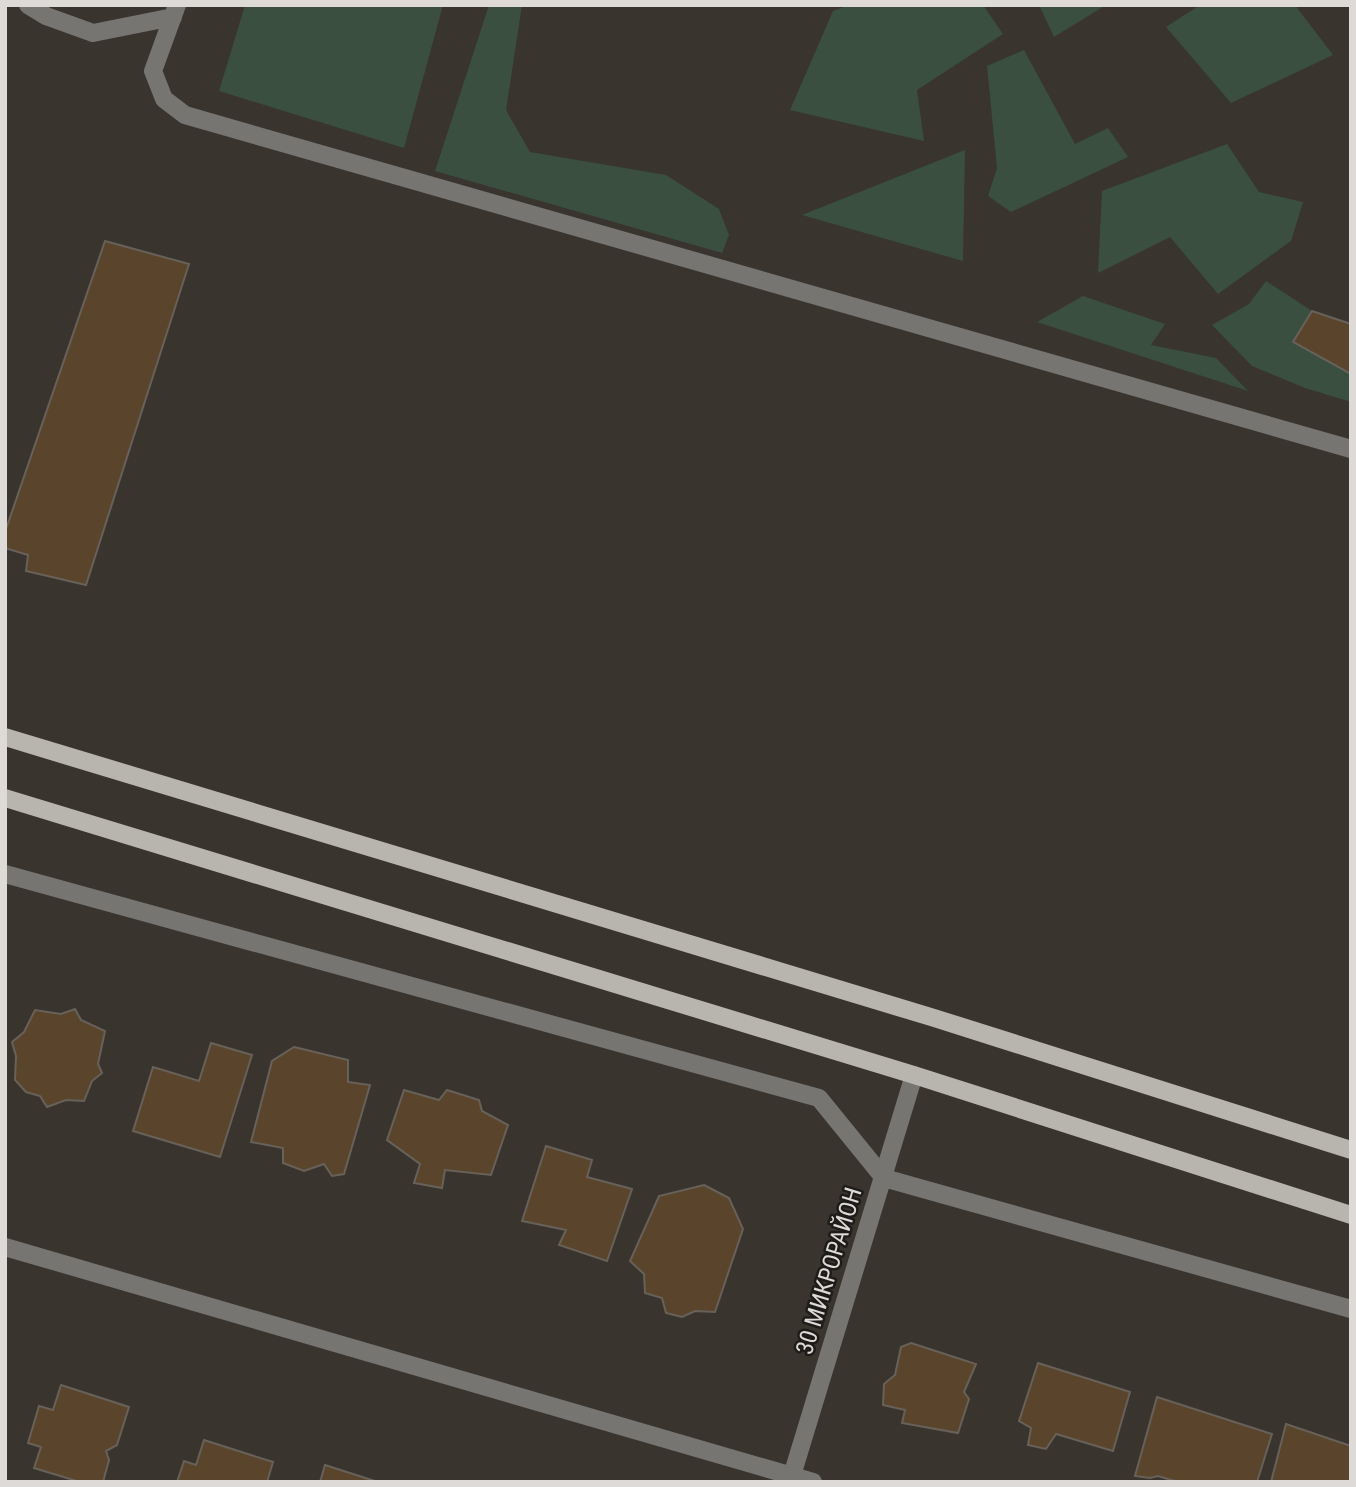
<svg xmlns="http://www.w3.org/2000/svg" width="1356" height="1487" viewBox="0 0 1356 1487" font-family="'Roboto Condensed',sans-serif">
<rect width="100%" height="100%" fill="#39342e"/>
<path fill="#3a4f40" d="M245,5H443L404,148L219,91Z
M489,5H522L506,110L530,152L666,175L719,209L729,235L722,253L435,171Z
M849,5H983L1003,34L917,90L924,141L790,110L833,11Z
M1039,5H1106L1054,37Z
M1200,5H1295L1333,55L1231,103L1166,27Z
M1024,50L1075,144L1108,128L1128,157L1011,212L988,196L997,168L987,66Z
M1227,144L1259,192L1303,202L1291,241L1218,294L1170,237L1098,273L1102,191Z
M965,150L963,261L802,215Z
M1266,281L1312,311L1351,324V402L1305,388L1252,366L1212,325L1249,304Z
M1083,296L1165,324L1151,345L1216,358L1248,391L1037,322Z"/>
<path fill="#5a452c" stroke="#67615a" stroke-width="2" d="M105,241L189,264L86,585L26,571L28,555L5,548V532Z
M1312,311L1351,324V374L1293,342Z
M75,1009L81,1020L105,1031L98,1064L102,1073L92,1081L84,1101L66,1100L47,1107L40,1096L26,1092L15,1080L16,1056L12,1042L24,1032L35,1010L61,1014Z
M211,1043L252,1055L220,1157L133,1131L153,1067L199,1081Z
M294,1047L348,1060V1082L370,1085L344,1174L332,1176L324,1164L304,1171L283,1163V1148L251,1142L272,1061Z
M404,1090L439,1100L447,1090L479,1100L482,1111L508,1125L491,1175L445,1170L442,1188L414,1183L420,1164L387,1140Z
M546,1146L592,1160L587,1177L632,1189L607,1261L559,1245L566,1230L522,1221Z
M704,1185L729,1198L743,1229L715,1312L695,1311L682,1317L666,1313L662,1298L645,1293L644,1274L630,1261L659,1196Z
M911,1343L976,1364L964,1392L969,1399L958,1433L902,1423L905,1410L883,1405L884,1384L895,1375L901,1347Z
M1038,1363L1130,1392L1113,1451L1056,1434L1046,1449L1028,1445L1031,1428L1019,1421Z
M61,1385L129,1407L117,1445L106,1451L109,1460L103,1482H80L34,1468L41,1447L28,1443L39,1406L53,1410Z
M1157,1397L1272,1434L1257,1482H1178L1158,1476L1150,1478L1135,1476Z
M1286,1424L1351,1446V1482H1271Z
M204,1440L273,1462L267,1482H177L184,1461L196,1465Z
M325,1465L378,1482H320Z"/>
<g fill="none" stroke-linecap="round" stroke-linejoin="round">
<path stroke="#777572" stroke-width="18" d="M28,5L46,16L93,33L173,17
M177,5L153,71L164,99L185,115L1351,449
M5,874L819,1098L884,1178L1351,1309
M5,1247L813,1482
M790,1482L914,1075"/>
<path stroke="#b7b5ad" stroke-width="18" d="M5,737L931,1017L1351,1150
M5,798L914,1075L1351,1215"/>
</g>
<g text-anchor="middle" stroke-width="5" stroke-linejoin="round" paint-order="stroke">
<g font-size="24" fill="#dedad7" stroke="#1e1c1a">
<text transform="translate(829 1271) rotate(-73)" y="8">30 МИКРОРАЙОН</text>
</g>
</g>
<rect width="1356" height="1487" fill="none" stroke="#dedad7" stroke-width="14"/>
</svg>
